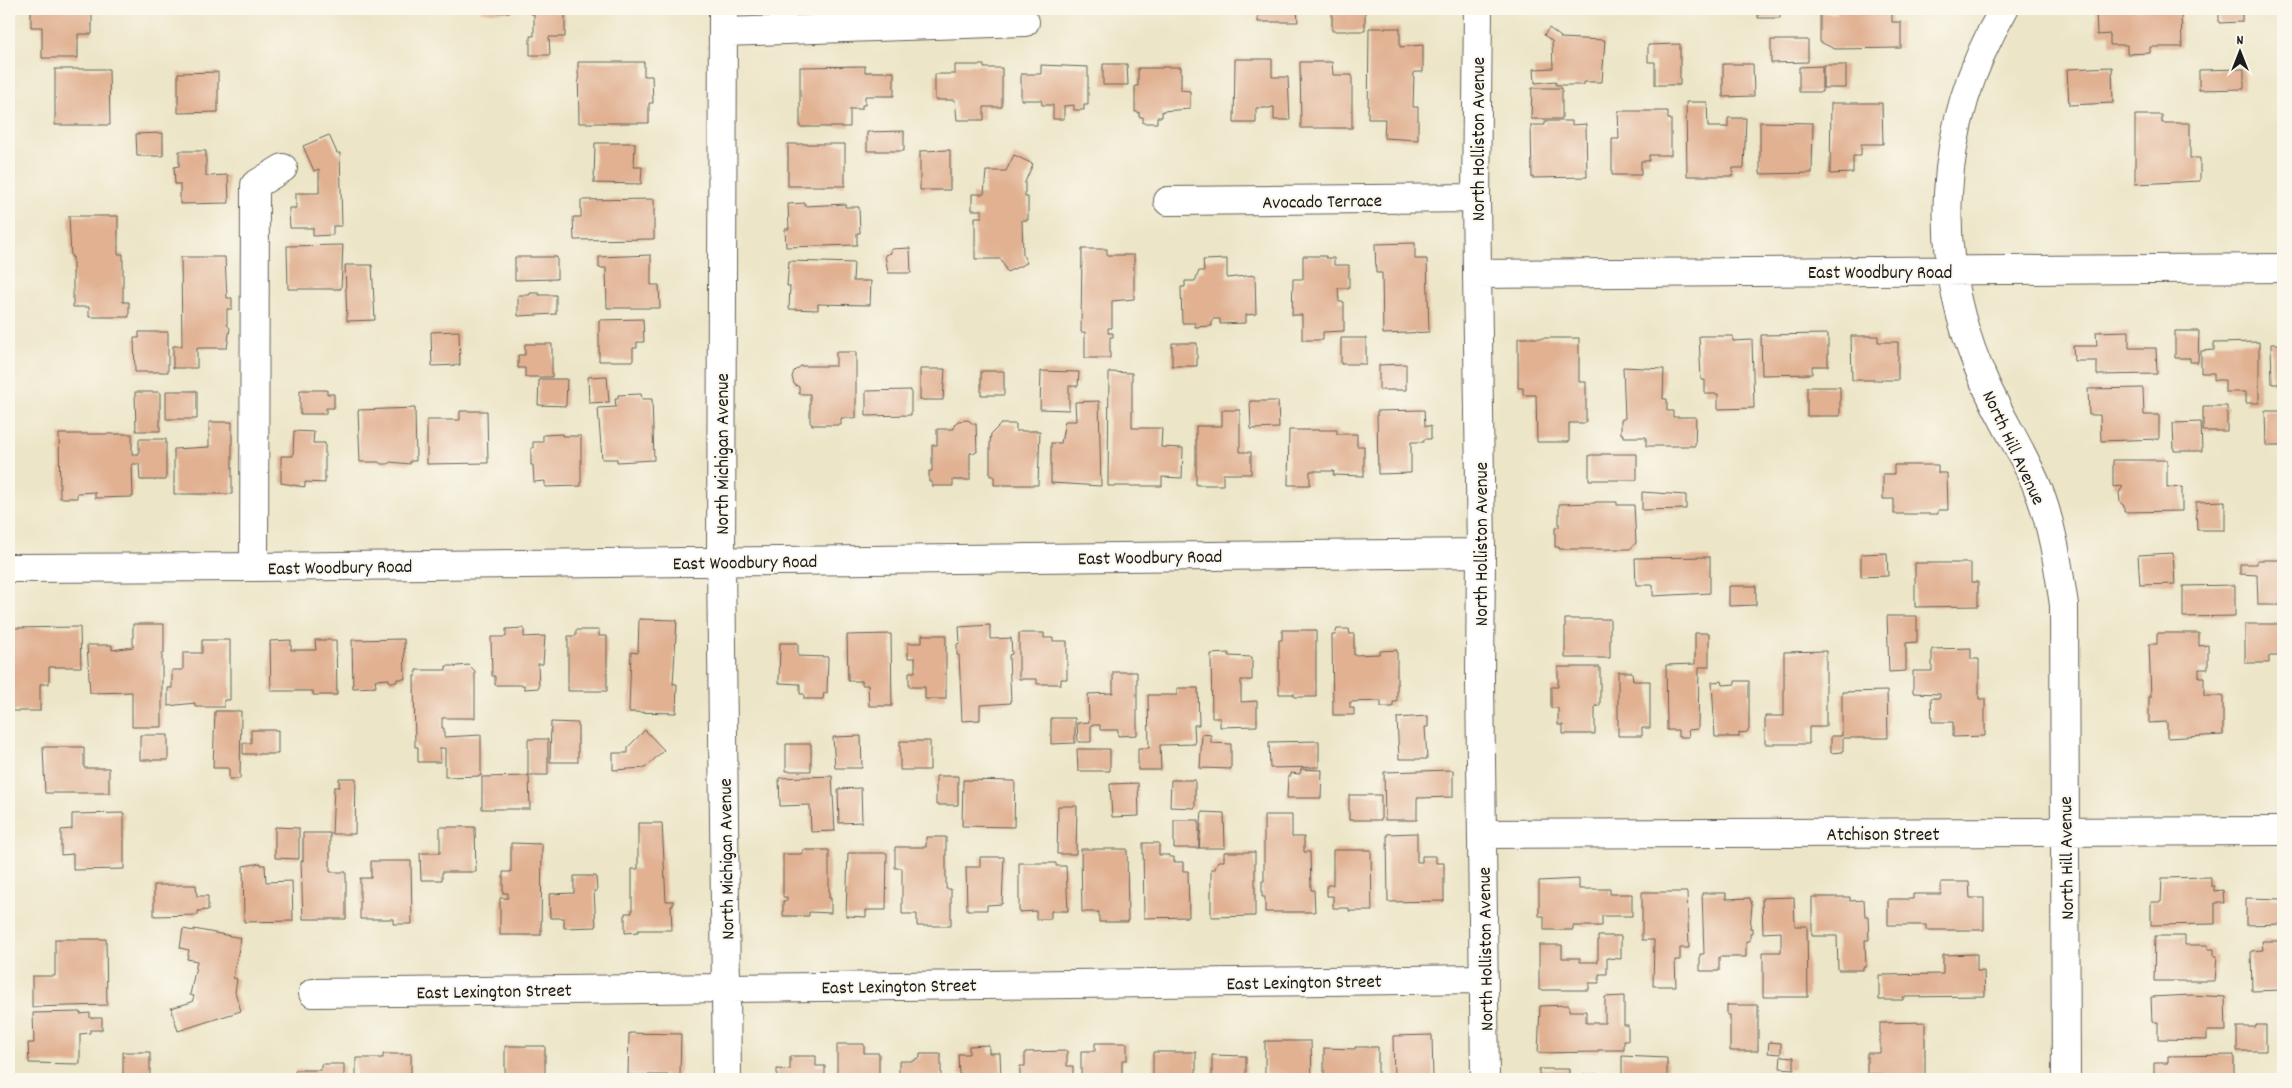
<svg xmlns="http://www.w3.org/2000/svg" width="2292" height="1088" viewBox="0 0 2292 1088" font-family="Dekko,sans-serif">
<rect width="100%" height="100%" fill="#fbf7ec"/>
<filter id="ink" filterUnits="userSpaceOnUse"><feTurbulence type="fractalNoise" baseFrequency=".02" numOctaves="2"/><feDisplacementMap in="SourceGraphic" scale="10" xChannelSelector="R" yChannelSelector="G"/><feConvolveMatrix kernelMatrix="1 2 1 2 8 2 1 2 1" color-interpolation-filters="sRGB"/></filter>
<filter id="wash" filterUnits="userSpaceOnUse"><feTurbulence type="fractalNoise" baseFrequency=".0096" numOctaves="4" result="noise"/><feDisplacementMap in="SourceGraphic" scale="20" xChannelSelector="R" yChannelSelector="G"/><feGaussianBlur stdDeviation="1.12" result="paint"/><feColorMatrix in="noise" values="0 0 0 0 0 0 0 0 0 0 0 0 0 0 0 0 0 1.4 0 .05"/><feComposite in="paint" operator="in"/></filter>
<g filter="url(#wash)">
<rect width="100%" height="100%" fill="#ece5c7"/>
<g id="blocks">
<path fill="#e1b192" d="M31,9H92V34H78V58H42V27H31Z
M481,9H510V12H481Z
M531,9H565V37H549L550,55H530V36H534V14H531Z
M1258,9H1297L1298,22H1258Z
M1332,9H1365V31H1332Z
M1758,9H1780V18H1758Z
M1837,9H1892V22H1901V48L1835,49L1820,42V13H1837Z
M2096,9H2181L2182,47H2150V53L2127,54V45H2110V34L2097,35Z
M2219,9H2242V22L2219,23Z
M1369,28H1400V47L1423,45V72H1414L1413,107H1418V140L1384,138L1385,119H1368Z
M1549,28L1561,37L1560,38L1605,40L1602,82H1584V85H1556V81L1535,83L1534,69L1553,68L1552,41L1544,35Z
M1771,40H1808V62L1771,63Z
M1680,44V85H1655V62H1648V45Z
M1235,59H1272V77H1288L1290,120H1274V107H1271V108H1256V123H1234Z
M578,62H644V76H652L653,103H649V123H579Z
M1300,62H1332L1333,75H1352V128H1301Z
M1103,64H1127L1128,85H1103Z
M1723,64H1753L1754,96L1723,97Z
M955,65H984V68H1002V107H984V120H957L955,100H935V74H955Z
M1041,65L1088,67V105H1084V110H1074V105L1064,106V119H1053V105H1042L1041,100H1021V74H1041Z
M1823,65H1846V88H1823Z
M865,66V72H894V96H865V105H862V109H850V127H800V67Z
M1822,66V92H1799V67Z
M1162,67H1181V90L1190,91V109L1162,111V117H1157V123H1143V117H1139V112H1135V86H1138V68H1162Z
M2112,67L2113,103L2069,105L2067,69Z
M55,69H109L110,125H55Z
M2244,69V89L2199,90V70Z
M218,72V112L178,113V73Z
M1532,88H1562V119H1531Z
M1686,102H1707L1708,127H1728V118H1746L1744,168H1733V176H1687Z
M1831,103H1882L1883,144H1861V156H1853V173L1830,174Z
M1618,111H1668V119H1671V155H1649V161H1641V175H1612V139H1619Z
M2135,115H2162V123H2190V158H2200V181L2135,184Z
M1545,121H1572V125L1586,124L1587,177L1532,178L1531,125H1545Z
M1760,122L1813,123L1812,173L1760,174Z
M904,131V151H867V132Z
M163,133V156H137L136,134Z
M329,135L337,153H340L342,226H333V235L313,236V228H290L289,208H296V193H319V169L314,171L303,146Z
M595,143H635L634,167H642L641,184L594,183Z
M788,144H845V186H788Z
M950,150V190H920V151Z
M179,151H206V176L228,175L229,203L180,204V184H175L174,167L179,166Z
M1014,155L1033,164L1025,182V197H1028V220H1022L1023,255L1027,263L1007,272L1001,259H975V217H982V210H972V194H984L986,171H1006Z
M654,199V239L574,240L573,217H581V200Z
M805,203V206L845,204V207H859L860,233H857V245L786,247L785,229H789L788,204Z
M69,216H118V254H123V302H129V317H89V307H73V257H71Z
M1415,243V259H1427L1429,332L1383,334L1382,273H1376L1375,244Z
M343,245L341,289H288L287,246Z
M910,248L911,273H888L885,255L891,253V249Z
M1082,249H1107V255H1134V299L1112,301V328H1108V333H1113V337H1110V358H1085V332H1081Z
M651,255V285H659L660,308H607L606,268H599V257Z
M1303,256H1326V258H1334V265H1349V288H1338L1339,302H1344V331L1323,332V340H1302V315H1292L1293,279H1303Z
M181,257H225L227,298H232V309H227V325L230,328L227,348H197V368H173V346H182Z
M515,257H557V279L515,280Z
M1227,259V278L1255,275L1256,314L1246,315V323L1220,324V319H1212V326L1195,327V323H1182L1181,287H1185V281H1195L1199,271H1204L1203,260Z
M789,261L854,263L853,281H871L870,305L818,304V310L789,309L790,286H787Z
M345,265H372L375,320L347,321Z
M530,293H539V295H556V314L518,316V295H530Z
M643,319L644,342H637V348H633V361H599V320Z
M459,331L460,365L432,366L431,332Z
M2129,331V348H2156L2157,374L2097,375V361H2074L2073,346H2097L2096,332Z
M2175,331H2199L2198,362H2190V358H2175Z
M139,332H168V372H135L134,338H139Z
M1828,334V366H1812V374L1762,375L1761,335Z
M1699,336H1733V341L1752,340L1754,408L1718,409V394H1705V380H1701Z
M1851,336H1878V342H1898V380H1852Z
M1341,338H1366V364H1341Z
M1518,338H1579V382H1586V423H1569V442H1537L1536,395H1523V388H1518Z
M2259,342V403H2246V392H2225V380H2214V373H2201V351L2214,350V343Z
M1172,343H1197V366H1172Z
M525,344H552V377H525V368H518V355H525Z
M2271,344H2283V394L2280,393V384H2272Z
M836,352H856V418H841V425H812L810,422V394H799V387L794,384L792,377L794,371L801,366H836Z
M1406,364V390H1379V365Z
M1623,367L1664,369L1663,399H1667V411H1673V417H1696L1695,446H1646V437H1623V434H1621V420L1625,418Z
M920,369H945L943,400H920Z
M981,371H1004V395H981Z
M1041,371L1079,372L1078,386H1069V410L1040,409Z
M1109,372L1132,373V428H1162L1161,447L1183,448L1182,478L1162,477V486H1108Z
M607,376L609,402L589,403L588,377Z
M539,379H567L566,406L538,405Z
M1807,387H1840V416H1807Z
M2143,388L2144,415H2159V439L2101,441L2100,415H2089L2088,389Z
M300,390H327V394H334V408H326V414H300Z
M911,390V415L866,416V391Z
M166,391H197V419H166Z
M135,392H160V431H136Z
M641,394L642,399H652L654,460L617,462V459H602L598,408L616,407L615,399H618V395Z
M1099,401L1101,486L1051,483V443H1061L1065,421H1076L1075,402Z
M1250,401H1278L1279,428L1251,429Z
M2203,406H2227V431H2203Z
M415,408L416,461H410V464L390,462L388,464H381L379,462H360L358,410Z
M1222,410H1240V452H1251V474H1223V485H1196V426H1222Z
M1424,410L1425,426H1431V439H1424V442H1411V473L1378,474L1377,411Z
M460,411H487L488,463L427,464V420H460Z
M2265,411H2283V446H2266Z
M968,420L973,424H976L977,452L970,453V480H953V486H932V482H929V471H932V445H937V429H954V425L958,421Z
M209,422H232V494H174V449L209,447Z
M2201,422L2202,451H2174L2173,423Z
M1001,424H1016V431H1040L1038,485H994V476H990V442L991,434Z
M1289,430H1337V434H1357V446H1364V476L1333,475L1334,471H1310V485H1288Z
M294,431L314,432L313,443H325V483L305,482V487L281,483V456H293Z
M59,434H132V454H139V439H166V480H140L139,464H132L133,497L95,498V492L77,493V498H60Z
M562,434V436H581V486L545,487V481L534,482L533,465H531V448H533V442H543V435Z
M1601,454H1637V480H1589V455H1601Z
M2113,460H2167V488L2182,487V511L2124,512V506L2120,502L2119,493L2123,486L2113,487Z
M1894,465H1938V473H1947L1948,510H1938V514H1894V499H1883V474H1894Z
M1642,492L1686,495V509L1642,510Z
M2225,501V530H2197L2196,502Z
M1595,502H1617V505H1634L1636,543L1630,549H1559V547H1555V528L1559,527V504L1595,503Z
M1887,553L1888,576L1861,577V554Z
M2173,553L2175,584L2140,585L2138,555Z
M1710,557V593L1653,596V585H1636L1635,558Z
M2257,560H2283V605H2258L2257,575L2240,574V564H2257Z
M1915,563H1971V582H1978V606L1915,607Z
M2235,585V616L2183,617V586Z
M1729,586H1756V605L1729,606Z
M1887,616H1917V642L1906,643V671L1889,672Z
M639,619L677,620L673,684H677L676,713L629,712L631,652L638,653Z
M1565,619H1610V658H1565Z
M133,624H164V653H162V727H132V692L90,693L87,645H112V650L133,647Z
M2245,624H2281L2283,656H2269V663H2245Z
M990,625V639L1011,638L1012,654L1009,655L1011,703L980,705V720L962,721L959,655H957V644L960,643L959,627Z
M80,627L81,667H49V684H40V711H11L10,628Z
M524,628V637L545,636L543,664H538L539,688L524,689V685H495V676H492L491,637H506V629Z
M1337,629H1349L1350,634H1354V655L1379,654L1380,651L1397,650V702H1393V707H1381V701L1350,702V708H1354V715H1333L1332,635H1335Z
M576,630H599V636H607V691H568V636H576Z
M1282,630H1316V697H1294V694H1279V640H1282Z
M1019,633H1044V638H1053V641H1067V679H1061V684H1037V679H1019Z
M1695,633H1709V667H1699L1698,729L1688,730L1689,737H1678V730H1667L1666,665L1695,664Z
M2157,633H2199V646L2208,645V669H2199V677H2204V696H2223V735L2167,738V722L2149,723V697H2151L2149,644H2157Z
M891,634L892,706H869L868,685H862V681H848L847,635Z
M922,635H946V699H925V687H909V672H915V658H908V643H922Z
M404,639L405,679H397V682H389V679L375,680L376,687L353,688L352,640Z
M202,640H230V700H224V707H195V703L168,706V688H172V670H183V653H202Z
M291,640V650H316L315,640H336L337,695H313V691H271L270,641Z
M780,643H798V656L828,657L827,693H824L823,699H804V694H800V684L779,683Z
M1971,648V659H1979V699H1985V736L1953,737V722H1932L1931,698H1940V694L1913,693V671H1932V649Z
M1826,651V727H1809V744H1765V716H1784V652Z
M1229,653V656L1252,657V680H1241V702L1257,701V726L1220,727V718H1212L1211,654Z
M469,665L475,671V718H442V728H444V737L481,735V776L445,777V748H440V762H418V747H415L414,676H416V670H446V666H455V668L457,666Z
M1558,667H1600V706H1595V734H1563V725H1558V708H1551V687H1558Z
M1113,672H1137V735L1118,736V730H1100V725H1091V742H1078L1077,723L1089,722L1088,694L1113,693Z
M1618,672H1632L1633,681H1650V728H1642V736H1618Z
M1722,681L1723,685L1735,684V681H1749V729L1747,732L1739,733V737H1715L1712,682Z
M1177,688H1198L1199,725H1194L1195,744L1160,745L1161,770H1138V748H1149L1148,695H1177Z
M1887,691L1888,738H1843V752L1831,753V736H1842V692Z
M215,711H241L240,779H229V768H213Z
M1428,716V727H1425L1427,759H1399L1397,718Z
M1051,718H1075V743L1051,744Z
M551,722L578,723V762H550Z
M251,730H278V754H243V743H251Z
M645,730L664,750L645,768L613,770V753H628V747Z
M1202,734L1211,735V743L1231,744V769L1200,768Z
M140,735H168V760H140Z
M861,736L862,768H835L833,737Z
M528,739H548V775H528Z
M900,741H930V770H900Z
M1319,741V767L1270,768L1269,742Z
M786,744H811V771H786Z
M43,747H84V768H109V793H45Z
M1077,749H1110V771H1078Z
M1301,769L1322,770L1321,798H1287L1288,776H1291V773L1300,774Z
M1453,770V797L1417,798V820H1385L1384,772Z
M529,776L530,809H482V777Z
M832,776L835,831L811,832L810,805L780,806L779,778Z
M936,776H958V805H936Z
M339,778H356L355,834H332L334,787H339Z
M963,780L1015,781L1014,827L962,826Z
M1171,780H1195V808L1170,807Z
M1138,783L1139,816L1112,817L1110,784Z
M861,788L862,822L839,823L838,789Z
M1349,795H1381V820H1349Z
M1058,806H1077L1076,854H1057Z
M1202,812L1224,813L1225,848H1199Z
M124,813V869L73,870V854L61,855V830L72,829V814Z
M1264,815H1292V837H1304V852H1310L1311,890H1314L1315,912H1265V897H1262V881H1264Z
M1174,820H1199V848H1174Z
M638,823H662L666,901H673V906H671L672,930H638V932L625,933V913H632V869H638Z
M275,827L299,828V859L275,858Z
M440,827H475L476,872H442V880H421L420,853H440Z
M303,833H330V872H346V919H303L301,861H303Z
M1417,833V862H1422V856H1436V863H1444V901L1388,902L1387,834Z
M926,837H946V889H951V926H917V914H902V868H895V847H926Z
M511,843L542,844L541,935H500V898H508V893H503V872H511Z
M1143,843H1159V855H1169V857H1174V862H1183V871H1188L1189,917L1144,918Z
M1081,849H1127L1128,922H1099V912H1082Z
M803,850H829V898H831V913L809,912V916H783V901H787V897H783V854H803Z
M1333,850H1371L1372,911H1349V908H1333V896H1327V885H1333Z
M1224,852H1255V916L1211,917V869H1215L1218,861H1224Z
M848,853H887L886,910H866V917L846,916Z
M980,857H1004L1002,904L987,905V910H967L966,867H980Z
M371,861H411L412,924H393V919H360V878H371Z
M261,863V865H265L266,882L292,881L293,921L244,922L243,866Z
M1019,863H1056V866H1066L1068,911H1051V919H1036V911L1019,912Z
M574,876H596L597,891H594L596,927L564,928V918H550L549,894L574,893Z
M2211,877V886H2214V891L2223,890L2224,903H2215V924L2151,925V902H2161L2162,878Z
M1579,879V889H1610V894H1632V916H1602V926H1573V930H1544V916H1539V881Z
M1941,882H1969L1970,898H1984V930H1926V925H1888V899H1913V894H1941Z
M154,885H196L197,896H208V910L198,911V915L154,916Z
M1642,892H1687L1689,948H1680V960H1675L1676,986H1653L1654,940H1642Z
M1702,893H1726V899L1750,898L1752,905L1750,928H1752V933H1750V941H1746V957H1719V971H1700V954H1704Z
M1794,897L1795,926H1807L1808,997H1763V952H1781V932L1763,933L1762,898Z
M1812,897H1850V901L1864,900L1865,916H1868L1869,940H1865L1866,967H1863V970H1838L1837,936H1812Z
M2246,898L2283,899V924L2246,925Z
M183,929L194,931V929L241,938L233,978L237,979L235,992L241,1011L178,1031L171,1008L192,1002L194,996L190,995L197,961L187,959L189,950L180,948Z
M1598,936H1621V959L1607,958V974H1599V983H1589V990H1539V945H1562V958H1580V962H1598Z
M2155,936H2185V945H2208V949H2214V956H2217L2215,981H2154Z
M55,939H106L107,1005L32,1007V976H55Z
M2262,941H2281L2283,990L2252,991L2251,951L2263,950Z
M1977,954V971H1984L1985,996L1903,997V1000H1879V975L1943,974V955Z
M2192,995L2225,997L2226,1031H2207V1040L2158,1039V1022H2152L2151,997Z
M1624,996V1025H1628V1041H1624V1050H1598V1052L1538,1053L1540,1006L1569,1005V1011H1586V1023H1605V997Z
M1727,1005H1758V1051H1730V1015H1727Z
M80,1012V1014L90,1013V1018H102V1030H90V1033L80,1034V1064L29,1063L28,1043H34L33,1013Z
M1925,1022V1079H1882V1074H1867V1053H1880V1023Z
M2256,1025H2266V1051H2237V1027H2256Z
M629,1033L681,1034L680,1075H628Z
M1432,1035L1433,1079H1394L1393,1036Z
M1265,1041H1311L1312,1079H1265Z
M1769,1042L1781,1043V1054L1768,1053Z
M1095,1043H1127V1060H1122V1079H1081V1051H1095Z
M837,1044H864V1053H879V1079H837Z
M989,1045V1053H1000L1001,1079H965L964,1074L959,1075L958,1054H969V1046Z
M505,1046H545V1079H505Z
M1355,1047H1378V1079H1324V1048L1355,1049Z
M1067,1051V1066H1073V1079H1020V1066H1025V1052Z
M123,1052H150V1079H123Z
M1153,1052H1196V1079H1153Z
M383,1054H411V1079H356V1058H383Z
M920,1054H941V1079H899V1061H915V1059L920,1058Z
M1212,1055L1246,1056V1079H1212Z
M2234,1055V1076L2154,1079V1063H2168V1056Z
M790,1056H816V1066H825V1079H777V1069L790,1070Z
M1622,1056L1667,1058V1078H1622Z
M1781,1056L1794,1057V1069L1780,1068Z
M321,1064H344V1079H296L295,1070H321Z
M1539,1069H1569V1075L1597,1074V1079H1539Z"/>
</g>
</g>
<g filter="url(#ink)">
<use href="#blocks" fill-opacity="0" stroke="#656258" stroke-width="1"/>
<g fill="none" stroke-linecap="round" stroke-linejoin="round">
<defs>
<path id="minor" d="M723,9L721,561L727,1079
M1478,9L1476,198L1481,553L1480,680L1485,1079
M2004,9C1936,125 1929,259 1985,383C2000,417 2021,449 2036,484C2052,522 2058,564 2064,605L2066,1079
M723,32L1025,22
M1168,201L1476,198
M1477,274L2283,268
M254,567L255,185L283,168
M9,568L254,567L1481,553
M1483,834L2283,831
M313,993L1484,979"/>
</defs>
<use href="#minor" stroke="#656258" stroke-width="30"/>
<use href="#minor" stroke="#fff" stroke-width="28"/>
</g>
</g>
<g text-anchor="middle" stroke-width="4" stroke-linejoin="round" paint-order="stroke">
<g font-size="19" fill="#1c1c1c" stroke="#fbf7ec">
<text transform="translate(1477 139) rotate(-90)" y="7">North Holliston Avenue</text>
<text transform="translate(1322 200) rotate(-1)" y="7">Avocado Terrace</text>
<text x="1880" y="278">East Woodbury Road</text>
<text transform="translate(2015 447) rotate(65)" y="7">North Hill Avenue</text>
<text transform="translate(721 454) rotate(-90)" y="7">North Michigan Avenue</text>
<text transform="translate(1480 544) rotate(-90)" y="7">North Holliston Avenue</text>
<text transform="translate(1150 556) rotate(-1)" y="7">East Woodbury Road</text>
<text transform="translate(745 561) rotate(-1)" y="7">East Woodbury Road</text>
<text transform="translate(340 566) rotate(-1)" y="7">East Woodbury Road</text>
<text x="1883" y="840">Atchison Street</text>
<text transform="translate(2065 858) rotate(-91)" y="7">North Hill Avenue</text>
<text transform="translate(725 859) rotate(-91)" y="7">North Michigan Avenue</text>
<text transform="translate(1484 949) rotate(-91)" y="7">North Holliston Avenue</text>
<text transform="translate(1304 981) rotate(-1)" y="7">East Lexington Street</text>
<text transform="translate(899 985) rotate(-1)" y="7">East Lexington Street</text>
<text transform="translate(494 990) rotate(-1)" y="7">East Lexington Street</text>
</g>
</g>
<rect width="2292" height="1088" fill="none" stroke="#fbf7ec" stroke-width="30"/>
<g transform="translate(2240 52)" stroke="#fbf7ec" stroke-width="4" paint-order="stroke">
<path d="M0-4L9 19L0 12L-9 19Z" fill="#1c1c1c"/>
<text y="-8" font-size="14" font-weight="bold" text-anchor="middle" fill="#1c1c1c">N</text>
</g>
</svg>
